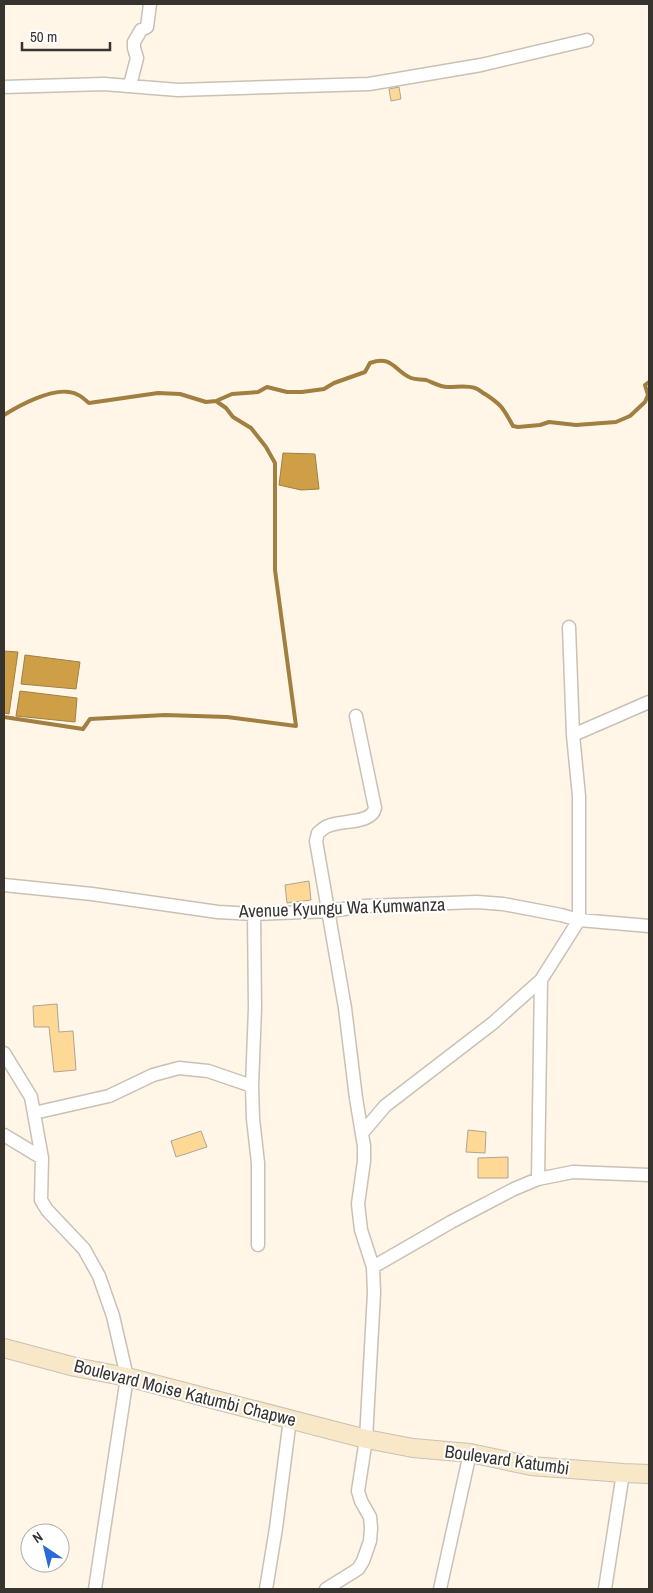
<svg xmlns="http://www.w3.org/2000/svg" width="653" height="1593" viewBox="0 0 653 1593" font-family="'Archivo Narrow',sans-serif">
<rect width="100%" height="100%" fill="#fff6e8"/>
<path fill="#ce9f47" stroke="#a17f40" d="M283,453L315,454L319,489L301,490L279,485Z
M4,651L18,652L9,714L4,713Z
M25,655L80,662L76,689L21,684Z
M20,691L77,698L75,722L16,716Z"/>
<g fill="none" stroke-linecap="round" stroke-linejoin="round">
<path stroke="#a17f40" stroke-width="4" d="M4,415C20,405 50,389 69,392C78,393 83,398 89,403L158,393L180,394L206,402L216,401L232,394L258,392L267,387L287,392H302L324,389L334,383L365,372L370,363C393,355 394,371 411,378C416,380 421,379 426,380C434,383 440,387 448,387C458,387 466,385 475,388C479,389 482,393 485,394C502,405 503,408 513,426L518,427L540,425L549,422L576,425L616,422L630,416L645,402L648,395L645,385L649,382
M4,717L83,729L90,719L165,715L227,717L296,726L275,570V463L266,447L251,428L233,417L226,408L216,401"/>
</g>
<path fill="#fed895" stroke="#ada598" d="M399,87L401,99L391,101L389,89Z
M309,881L311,900L287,903L285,885Z
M57,1004L59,1032L73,1031L76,1070L54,1072L49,1027H34L33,1006Z
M468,1130L486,1132L485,1153L466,1152Z
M201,1131L207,1147L176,1157L171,1141Z
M508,1157V1178H478V1158Z"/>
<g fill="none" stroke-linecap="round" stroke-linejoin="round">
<defs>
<path id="street" d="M130,85L137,58L134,48V42L141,30L147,27L150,4
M4,87L104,84L178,90L369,84L481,65L587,40
M573,735L649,702
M4,885L92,894L218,912L254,914L330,911L365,906L477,902L503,904L561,915L579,920L649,926
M254,914L255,1008L252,1086L253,1119L258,1163V1245
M4,1053L31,1097L42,1158L41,1200L47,1210L84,1249L99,1276L113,1316L127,1377L95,1589
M34,1113L109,1096L153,1075L179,1068L208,1071L252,1086
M363,1132L385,1106L493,1023L541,980L579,920V796L573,735L569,627
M4,1135L42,1158
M538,1179L541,980
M373,1267L451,1222L514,1189L538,1179L573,1172L649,1175
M266,1589L276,1528L290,1419
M326,1589L358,1569L363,1561L370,1541L371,1528L370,1517L361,1501L358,1491L366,1439L374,1293L373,1267L361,1230L358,1204L364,1161V1146L356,1098L345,1008L316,841L318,833C321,831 324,827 328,826C341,820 372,824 375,808L356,716
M440,1589L470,1453
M605,1589L623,1473"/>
<path id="secondary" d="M4,1348L75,1367L127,1377L366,1439L413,1448L470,1453L531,1466L623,1473L649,1474"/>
</defs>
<use href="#street" stroke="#c9c1b4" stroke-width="15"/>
<use href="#secondary" stroke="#c9c1b4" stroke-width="20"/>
<use href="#street" stroke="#fff" stroke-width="12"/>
<use href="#secondary" stroke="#f8e8c8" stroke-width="18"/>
</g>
<g text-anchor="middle" stroke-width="4" stroke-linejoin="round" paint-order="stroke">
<g font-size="18" fill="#37342f" stroke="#fff">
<text transform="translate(342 908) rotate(-2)" y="6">Avenue Kyungu Wa Kumwanza</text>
<text transform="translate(185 1393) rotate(14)" y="6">Boulevard Moise Katumbi Chapwe</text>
<text transform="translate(507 1460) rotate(8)" y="6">Boulevard Katumbi</text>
</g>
</g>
<rect width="653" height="1593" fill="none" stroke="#37342f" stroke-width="10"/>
<g transform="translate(45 1548) rotate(325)"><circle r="24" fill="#ffffff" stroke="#afaeac"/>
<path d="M0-4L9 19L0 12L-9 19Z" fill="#2b69d6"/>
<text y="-8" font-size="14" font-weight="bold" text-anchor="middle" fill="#37342f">N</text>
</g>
<path d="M22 42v8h88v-8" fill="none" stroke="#37342f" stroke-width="2.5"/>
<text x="30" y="42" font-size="15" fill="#37342f" stroke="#ffffff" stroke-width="4" paint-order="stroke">50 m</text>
</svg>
